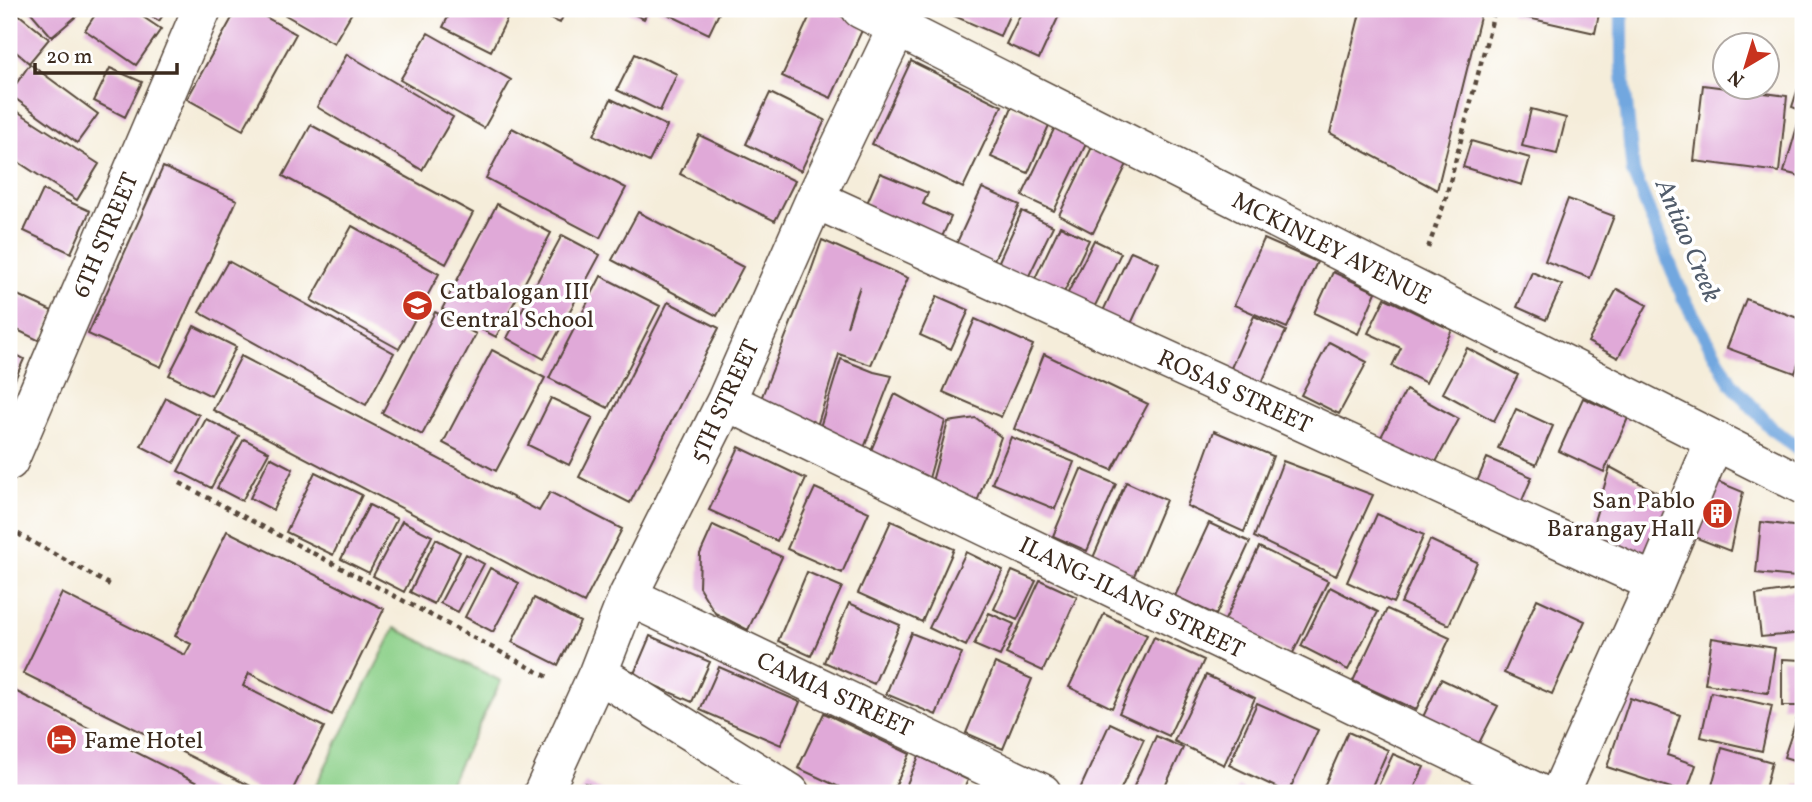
<svg xmlns="http://www.w3.org/2000/svg" width="1812" height="802" viewBox="0 0 1812 802" font-family="Vollkorn,serif">
<rect width="100%" height="100%" fill="#fff"/>
<filter id="ink" filterUnits="userSpaceOnUse"><feTurbulence type="fractalNoise" baseFrequency=".0143" numOctaves="2"/><feDisplacementMap in="SourceGraphic" scale="14" xChannelSelector="R" yChannelSelector="G"/><feConvolveMatrix kernelMatrix="1 2 1 2 8 2 1 2 1" color-interpolation-filters="sRGB"/></filter>
<filter id="wash" filterUnits="userSpaceOnUse"><feTurbulence type="fractalNoise" baseFrequency=".00686" numOctaves="4" result="noise"/><feDisplacementMap in="SourceGraphic" scale="28" xChannelSelector="R" yChannelSelector="G"/><feGaussianBlur stdDeviation="1.57" result="paint"/><feColorMatrix in="noise" values="0 0 0 0 0 0 0 0 0 0 0 0 0 0 0 0 0 1.4 0 .05"/><feComposite in="paint" operator="in"/></filter>
<g filter="url(#wash)">
<rect width="100%" height="100%" fill="#f5edda"/>
<path fill="#8cd089" stroke="#647d54" stroke-width="2" d="M395,628L501,681L445,793H312Z"/>
<g fill="none" stroke-linecap="round" stroke-linejoin="round">
<path stroke="#72a7df" stroke-width="14" d="M1622,9V64L1633,172L1683,297L1731,383L1773,430L1803,452"/>
</g>
<g id="blocks">
<path fill="#e0a9d8" fill-rule="evenodd" d="M9,9H12L49,39L29,63L9,46Z
M28,9H74L79,14L52,37Z
M99,9H131L161,29L136,65L85,30Z
M141,9H167L159,21Z
M237,9H251L296,34L243,130L187,99Z
M275,9H354L334,43Z
M452,9H512L491,51L443,27Z
M528,9H566L560,23Z
M622,9H649L644,19Z
M657,9H721L709,34Z
M813,9H825L864,26L831,98L782,76Z
M946,9H1012L1000,36L945,12Z
M1023,9H1062L1039,59L1006,44Z
M1361,9H1482L1437,190L1330,133Z
M1511,9H1600L1595,33L1510,14Z
M428,33L511,80L484,128L400,80Z
M347,54L453,117L422,170L317,107Z
M635,54L677,74L660,111L617,90Z
M911,61L1002,106L963,188L872,144Z
M30,64L98,114L77,143L9,94Z
M110,68L142,82L125,117L94,101Z
M1803,73V111L1792,107Z
M1703,85L1787,96L1779,172L1694,161Z
M770,93L825,120L801,171L746,144Z
M611,99L667,126L649,162L594,135Z
M9,106L99,164L77,200L9,156Z
M1012,107L1050,123L1028,173L991,157Z
M1531,109L1566,118L1557,154L1522,146Z
M1799,120L1803,121V177L1784,172Z
M311,125L473,213L446,264L283,176Z
M1055,127L1087,142L1054,211L1022,196Z
M512,128L626,188L600,238L486,178Z
M699,135L795,181L775,221L680,174Z
M1471,141L1530,158L1522,185L1463,167Z
M1094,143L1129,160L1093,233L1059,215Z
M163,167L237,200L161,367L88,334Z
M880,173L928,193L923,204L951,217L936,250L861,217Z
M982,188L1020,205L990,268L953,251Z
M43,190L90,211L71,253L24,231Z
M1568,199L1614,216L1590,278L1545,261Z
M497,204L551,233L496,337L442,309Z
M1022,211L1053,226L1024,286L994,272Z
M638,212L743,267L717,316L612,260Z
M352,226L439,274L399,349L311,300Z
M1060,226L1089,240L1057,307L1028,293Z
M562,235L600,255L544,359L507,338Z
M1264,239L1317,262L1287,328L1234,305Z
M822,240L908,278L871,365L839,354L815,433L757,409L806,285ZM860,286L847,327L853,306Z
M1094,240L1121,253L1088,320L1061,307Z
M1131,251L1159,263L1125,337L1097,324Z
M228,261L394,353L366,405L199,312Z
M1333,272L1376,292L1358,334L1314,313Z
M1532,272L1562,285L1546,320L1517,307Z
M601,276L660,306L608,408L549,378Z
M1617,289L1647,305L1618,358L1588,342Z
M9,291L54,312L40,341L9,326Z
M937,296L969,310L951,349L920,335Z
M1385,298L1452,330L1426,383L1392,366L1401,348L1368,333Z
M1746,299L1803,320V350L1795,373L1727,348Z
M668,302L719,328L630,503L579,477Z
M435,312L476,334L422,435L382,413Z
M1254,316L1286,331L1257,393L1226,379Z
M975,319L1033,345L1001,417L943,392Z
M194,326L236,347L211,396L169,375Z
M1329,342L1367,362L1339,414L1301,395Z
M1467,348L1518,375L1494,421L1443,393Z
M492,350L545,378L496,471L443,443Z
M9,351L24,359L9,393Z
M1044,354L1148,404L1112,470L1014,429Z
M241,356L539,511L550,492L622,529L584,603L213,410Z
M841,359L874,372L892,376L862,453L818,434Z
M1406,390L1459,419L1428,477L1375,448Z
M895,394L945,421L926,489L869,455Z
M166,398L199,415L174,463L141,446Z
M551,398L593,418L569,465L528,445Z
M1583,398L1628,418L1604,472L1559,451Z
M1516,409L1553,426L1536,465L1498,448Z
M976,418L1001,437L974,510L930,489L948,422Z
M206,419L239,436L211,488L178,471Z
M1214,431L1273,456L1244,532L1187,506Z
M1011,437L1074,462L1055,509L992,483Z
M244,439L269,452L242,501L217,488Z
M739,447L806,479L777,541L709,510Z
M270,457L293,469L273,510L250,498Z
M1487,458L1532,477L1516,515L1471,496Z
M1283,461L1373,495L1336,576L1254,537Z
M1610,467L1671,500L1642,572L1587,545Z
M1081,469L1116,484L1087,551L1053,536Z
M315,472L362,495L333,555L286,532Z
M1714,480L1743,492L1730,551L1689,535Z
M1126,482L1166,500L1133,578L1092,560Z
M815,488L869,512L842,573L787,549Z
M369,505L397,519L369,573L341,559Z
M1377,514L1424,535L1393,603L1347,582Z
M402,521L432,536L404,592L373,576Z
M891,521L954,549L922,622L858,593Z
M1761,522L1801,527L1796,577L1756,573Z
M1209,523L1250,542L1216,615L1175,596Z
M713,525L782,557L748,630L715,613L699,587L700,554Z
M227,531L384,609L332,715L249,673L243,686L324,727L291,793H264L23,673L62,593L185,655L191,644L175,636Z
M436,539L460,552L434,604L410,592Z
M1430,540L1477,562L1449,625L1401,603Z
M1259,547L1328,581L1292,655L1224,622Z
M966,552L1003,570L966,646L929,628Z
M466,554L484,564L458,612L440,603Z
M490,568L519,583L493,632L465,617Z
M1012,571L1036,581L1017,620L994,609Z
M807,572L842,587L811,656L778,641Z
M1040,580L1077,597L1043,671L1006,654Z
M1330,587L1378,612L1348,670L1301,646Z
M1799,589L1803,633L1761,637L1756,595Z
M534,598L580,622L558,665L512,642Z
M1537,599L1585,621L1552,694L1504,673Z
M849,603L900,625L874,684L824,662Z
M1387,609L1450,638L1416,710L1353,681Z
M989,613L1014,624L1000,656L974,645Z
M1104,614L1147,635L1112,708L1069,687Z
M911,633L962,653L936,715L886,694Z
M650,636L710,662L692,702L633,676Z
M1154,637L1204,660L1169,736L1119,713Z
M1712,638L1775,648L1768,693L1705,684Z
M1782,659L1803,660V706H1782Z
M995,663L1032,679L1003,749L966,733Z
M719,667L800,702L781,745L700,710Z
M1206,675L1255,698L1224,765L1174,741Z
M1441,679L1498,706L1478,745L1422,719Z
M9,688L217,793H9Z
M1711,692L1772,706L1762,751L1701,737Z
M1630,698L1680,715L1667,755L1696,765L1686,793L1607,767Z
M1257,703L1318,730L1288,793L1229,765Z
M824,713L910,754L892,793H852L798,768Z
M1798,715L1803,717V763L1784,757Z
M1110,723L1144,739L1119,793H1088L1080,789Z
M1348,732L1388,750L1369,793H1321Z
M1156,736L1183,748L1162,793H1131Z
M1722,748L1772,762L1764,793H1710Z
M1393,754L1424,767L1412,793H1375Z
M919,756L968,780L962,793H903Z
M585,783L607,793H580Z
M981,784L1002,793H977Z
M1795,785H1803V793H1794Z
M1458,786L1470,793H1454Z
M1238,787L1250,793H1235Z
M1602,787L1618,793H1601Z"/>
</g>
</g>
<g filter="url(#ink)">
<use href="#blocks" fill-opacity="0" stroke="#57473a" stroke-width="2"/>
<g fill="none" stroke-linecap="round" stroke-linejoin="round">
<defs>
<path id="street" d="M861,9L1803,485
M815,199L1655,583
M726,401L1538,793
M9,461L202,9
M628,596L1042,793
M598,673L790,793
M543,793L598,673L628,596L726,401L815,199L906,9
M1560,793L1655,583L1715,440"/>
</defs>
<use href="#street" stroke="#57473a" stroke-width="41"/>
<path stroke="#57473a" stroke-width="4.5" stroke-dasharray="5 5" stroke-linecap="butt" d="M1428,248L1445,201L1495,9
M180,483L548,677
M9,529L112,586"/>
<use href="#street" stroke="#fff" stroke-width="38"/>
</g>
</g>
<defs>
<symbol id="school-disc" viewBox="-11 -11 22 22"><circle r="9.5" fill="#c8321e" stroke="#fff"/><path d="M0-5L7-2L0 1L-7-2ZM-4 1L0 2.5L4 1V4Q0 6-4 4Z" fill="#fff"/></symbol>
<symbol id="building-disc" viewBox="-11 -11 22 22"><circle r="9.5" fill="#c8321e" stroke="#fff"/><path d="M-4-6H4V6H1V3H-1V6H-4ZM-2.5-4.3h1.7v1.8h-1.7ZM.8-4.3h1.7v1.8H.8ZM-2.5-1h1.7V.8h-1.7ZM.8-1h1.7V.8H.8Z" fill="#fff"/></symbol>
<symbol id="hotel-disc" viewBox="-11 -11 22 22"><circle r="9.5" fill="#c8321e" stroke="#fff"/><path d="M-6-4.5h1.5V1H6V5H4.5V3h-9V5H-6ZM-4 0a1.8 1.8 0 1 1 3.6 0ZM.5 0V-2.5h3Q6-2.5 6 0Z" fill="#fff"/></symbol>
</defs>
<g fill-rule="evenodd">
<use href="#school-disc" x="400" y="288" width="35" height="35"/>
<use href="#building-disc" x="1700" y="496" width="35" height="35"/>
<use href="#hotel-disc" x="44" y="722" width="35" height="35"/>
</g>
<g text-anchor="middle" stroke-width="7" stroke-linejoin="round" paint-order="stroke">
<g font-size="24" fill="#3b2a1e" stroke="#fff">
<text transform="translate(105 235) rotate(-67)" y="8">6TH STREET</text>
<text transform="translate(1332 248) rotate(27)" y="8">MCKINLEY AVENUE</text>
<text transform="translate(1235 391) rotate(25)" y="8">ROSAS STREET</text>
<text transform="translate(724 401) rotate(-65)" y="8">5TH STREET</text>
<text transform="translate(1132 597) rotate(26)" y="8">ILANG-ILANG STREET</text>
<text transform="translate(835 694) rotate(25)" y="8">CAMIA STREET</text>
</g>
<g font-size="24" fill="#3b2a1e" stroke="#fff" text-anchor="start">
<text x="440" y="299">Catbalogan III<tspan x="440" dy="28">Central School</tspan></text>
<text x="1695" y="508" text-anchor="end">San Pablo<tspan x="1695" dy="28">Barangay Hall</tspan></text>
<text x="84" y="748">Fame Hotel</text>
</g>
<g font-size="26" font-style="italic" fill="#515c6b" stroke="#fff">
<text transform="translate(1689 240) rotate(67)" y="9">Antiao Creek</text>
</g>
</g>
<rect width="1812" height="802" fill="none" stroke="#fff" stroke-width="35"/>
<g transform="translate(1746 66) rotate(218)"><circle r="33" fill="#ffffff" stroke="#b1aaa5" stroke-width="2"/>
<path d="M0-5L12 26L0 18L-12 26Z" fill="#c8321e"/>
<text y="-10" font-size="19" font-weight="bold" text-anchor="middle" fill="#3b2a1e">N</text>
</g>
<path d="M35 63v10h142v-10" fill="none" stroke="#3b2a1e" stroke-width="3.5"/>
<text x="46" y="63" font-size="21" fill="#3b2a1e" stroke="#ffffff" stroke-width="5" paint-order="stroke">20 m</text>
</svg>
